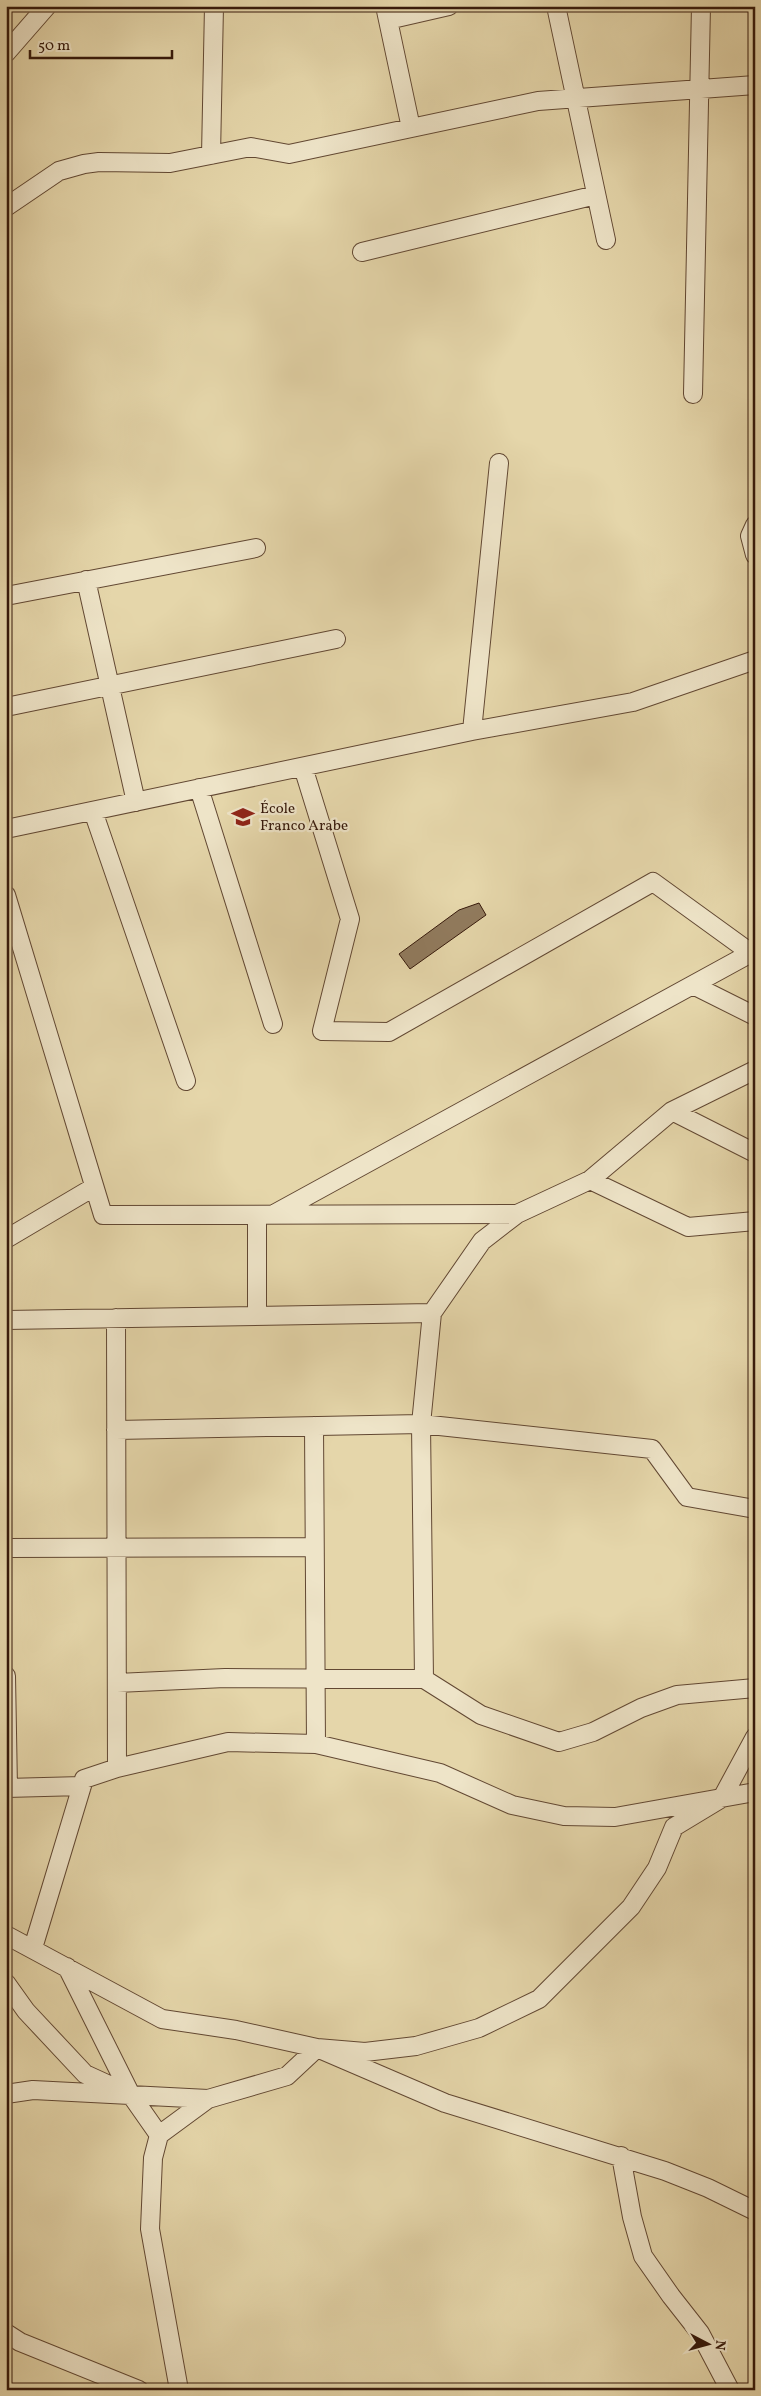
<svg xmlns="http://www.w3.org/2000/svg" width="761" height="2396" viewBox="0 0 761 2396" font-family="Vollkorn,serif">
<rect width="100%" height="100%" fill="#e5d6aa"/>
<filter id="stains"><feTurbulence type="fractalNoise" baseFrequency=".004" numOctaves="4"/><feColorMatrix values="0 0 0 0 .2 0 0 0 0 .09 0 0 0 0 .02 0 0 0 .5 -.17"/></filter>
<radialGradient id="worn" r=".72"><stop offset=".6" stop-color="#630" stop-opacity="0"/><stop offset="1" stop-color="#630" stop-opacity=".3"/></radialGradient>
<path fill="#917b5e" stroke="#36190b" d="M479,903L486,915L410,969L399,954L459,910Z"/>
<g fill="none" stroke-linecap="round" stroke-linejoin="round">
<defs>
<path id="street" d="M385,6L411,128
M556,6L606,240
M388,20L449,6
M6,53L47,6
M211,155L214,6
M6,207L59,171L84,164L99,162L170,163L251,147L289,154L538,101L755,85
M362,252L596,195
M693,394L701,6
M755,525L750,536L755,555
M86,580L136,802
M6,596L256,548
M6,707L336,639
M472,731L499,463
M303,767L350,919L322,1031L389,1032L653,882L751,953
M199,788L273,1024
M93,811L186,1081
M6,829L472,731L633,702L755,660
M6,895L103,1215L517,1214
M693,985L755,1016
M672,1111L755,1153
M590,1180L688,1227L755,1221
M274,1214L751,953L755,948
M6,1239L94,1187
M257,1316V1215
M116,1318L117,1768
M6,1320L432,1313
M314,1426L316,1744
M116,1430L421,1424L652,1449L687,1497L755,1509
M6,1548L314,1547
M6,1676L8,1788
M424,1679L481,1715L559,1742L593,1732L641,1708L677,1695L755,1688
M117,1683L225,1678L424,1679L421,1424L432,1313L482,1241L517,1214L590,1180L672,1111L755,1070
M6,1788L82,1786
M6,1935L162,2019L236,2030L317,2048L445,2103L665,2171L708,2188L755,2211
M33,1948L84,1779L117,1768L228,1742L316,1744L440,1773L512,1805L564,1816L615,1817L755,1792
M67,1967L131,2095
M6,1983L26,2011L85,2074L131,2095L159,2135
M6,2094L33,2090L208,2099
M621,2156L632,2217L643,2256L671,2296L700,2333L730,2390
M6,2333L20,2342L139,2390
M179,2390L150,2229L153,2158L159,2135L208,2099L287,2076L317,2048L365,2052L416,2046L479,2028L539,1999L631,1907L657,1868L674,1827L722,1798L755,1737"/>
</defs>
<use href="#street" stroke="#624833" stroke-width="20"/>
<use href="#street" stroke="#eee4c8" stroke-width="18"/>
</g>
<defs>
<symbol id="school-bare" viewBox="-9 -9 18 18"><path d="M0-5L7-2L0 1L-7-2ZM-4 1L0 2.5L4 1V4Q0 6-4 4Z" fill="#8f2418" stroke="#eee4c8" stroke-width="2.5" paint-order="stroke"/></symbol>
</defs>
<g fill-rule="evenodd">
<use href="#school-bare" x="227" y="801" width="32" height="32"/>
</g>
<g text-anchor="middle" stroke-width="4.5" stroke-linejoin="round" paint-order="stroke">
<g font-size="15" fill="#36190b" stroke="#eee4c8" text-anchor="start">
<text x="260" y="813">École<tspan x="260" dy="17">Franco Arabe</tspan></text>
</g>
</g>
<rect width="761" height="2396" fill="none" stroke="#e5d6aa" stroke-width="25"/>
<rect x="8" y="8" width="746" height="2381" fill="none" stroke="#36190b" stroke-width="2.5"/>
<rect x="12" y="12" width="736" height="2371" fill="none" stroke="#36190b"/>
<g transform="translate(708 2344) rotate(96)" stroke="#eee4c8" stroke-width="4" paint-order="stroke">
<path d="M0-4L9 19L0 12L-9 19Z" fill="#36190b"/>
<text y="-8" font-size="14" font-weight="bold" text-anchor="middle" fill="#36190b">N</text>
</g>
<path d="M30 50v8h142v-8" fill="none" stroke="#36190b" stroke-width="2.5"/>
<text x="38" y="50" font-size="15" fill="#36190b" stroke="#eee4c8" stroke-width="4" paint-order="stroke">50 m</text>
<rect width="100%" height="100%" filter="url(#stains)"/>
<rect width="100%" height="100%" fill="url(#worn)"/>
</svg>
